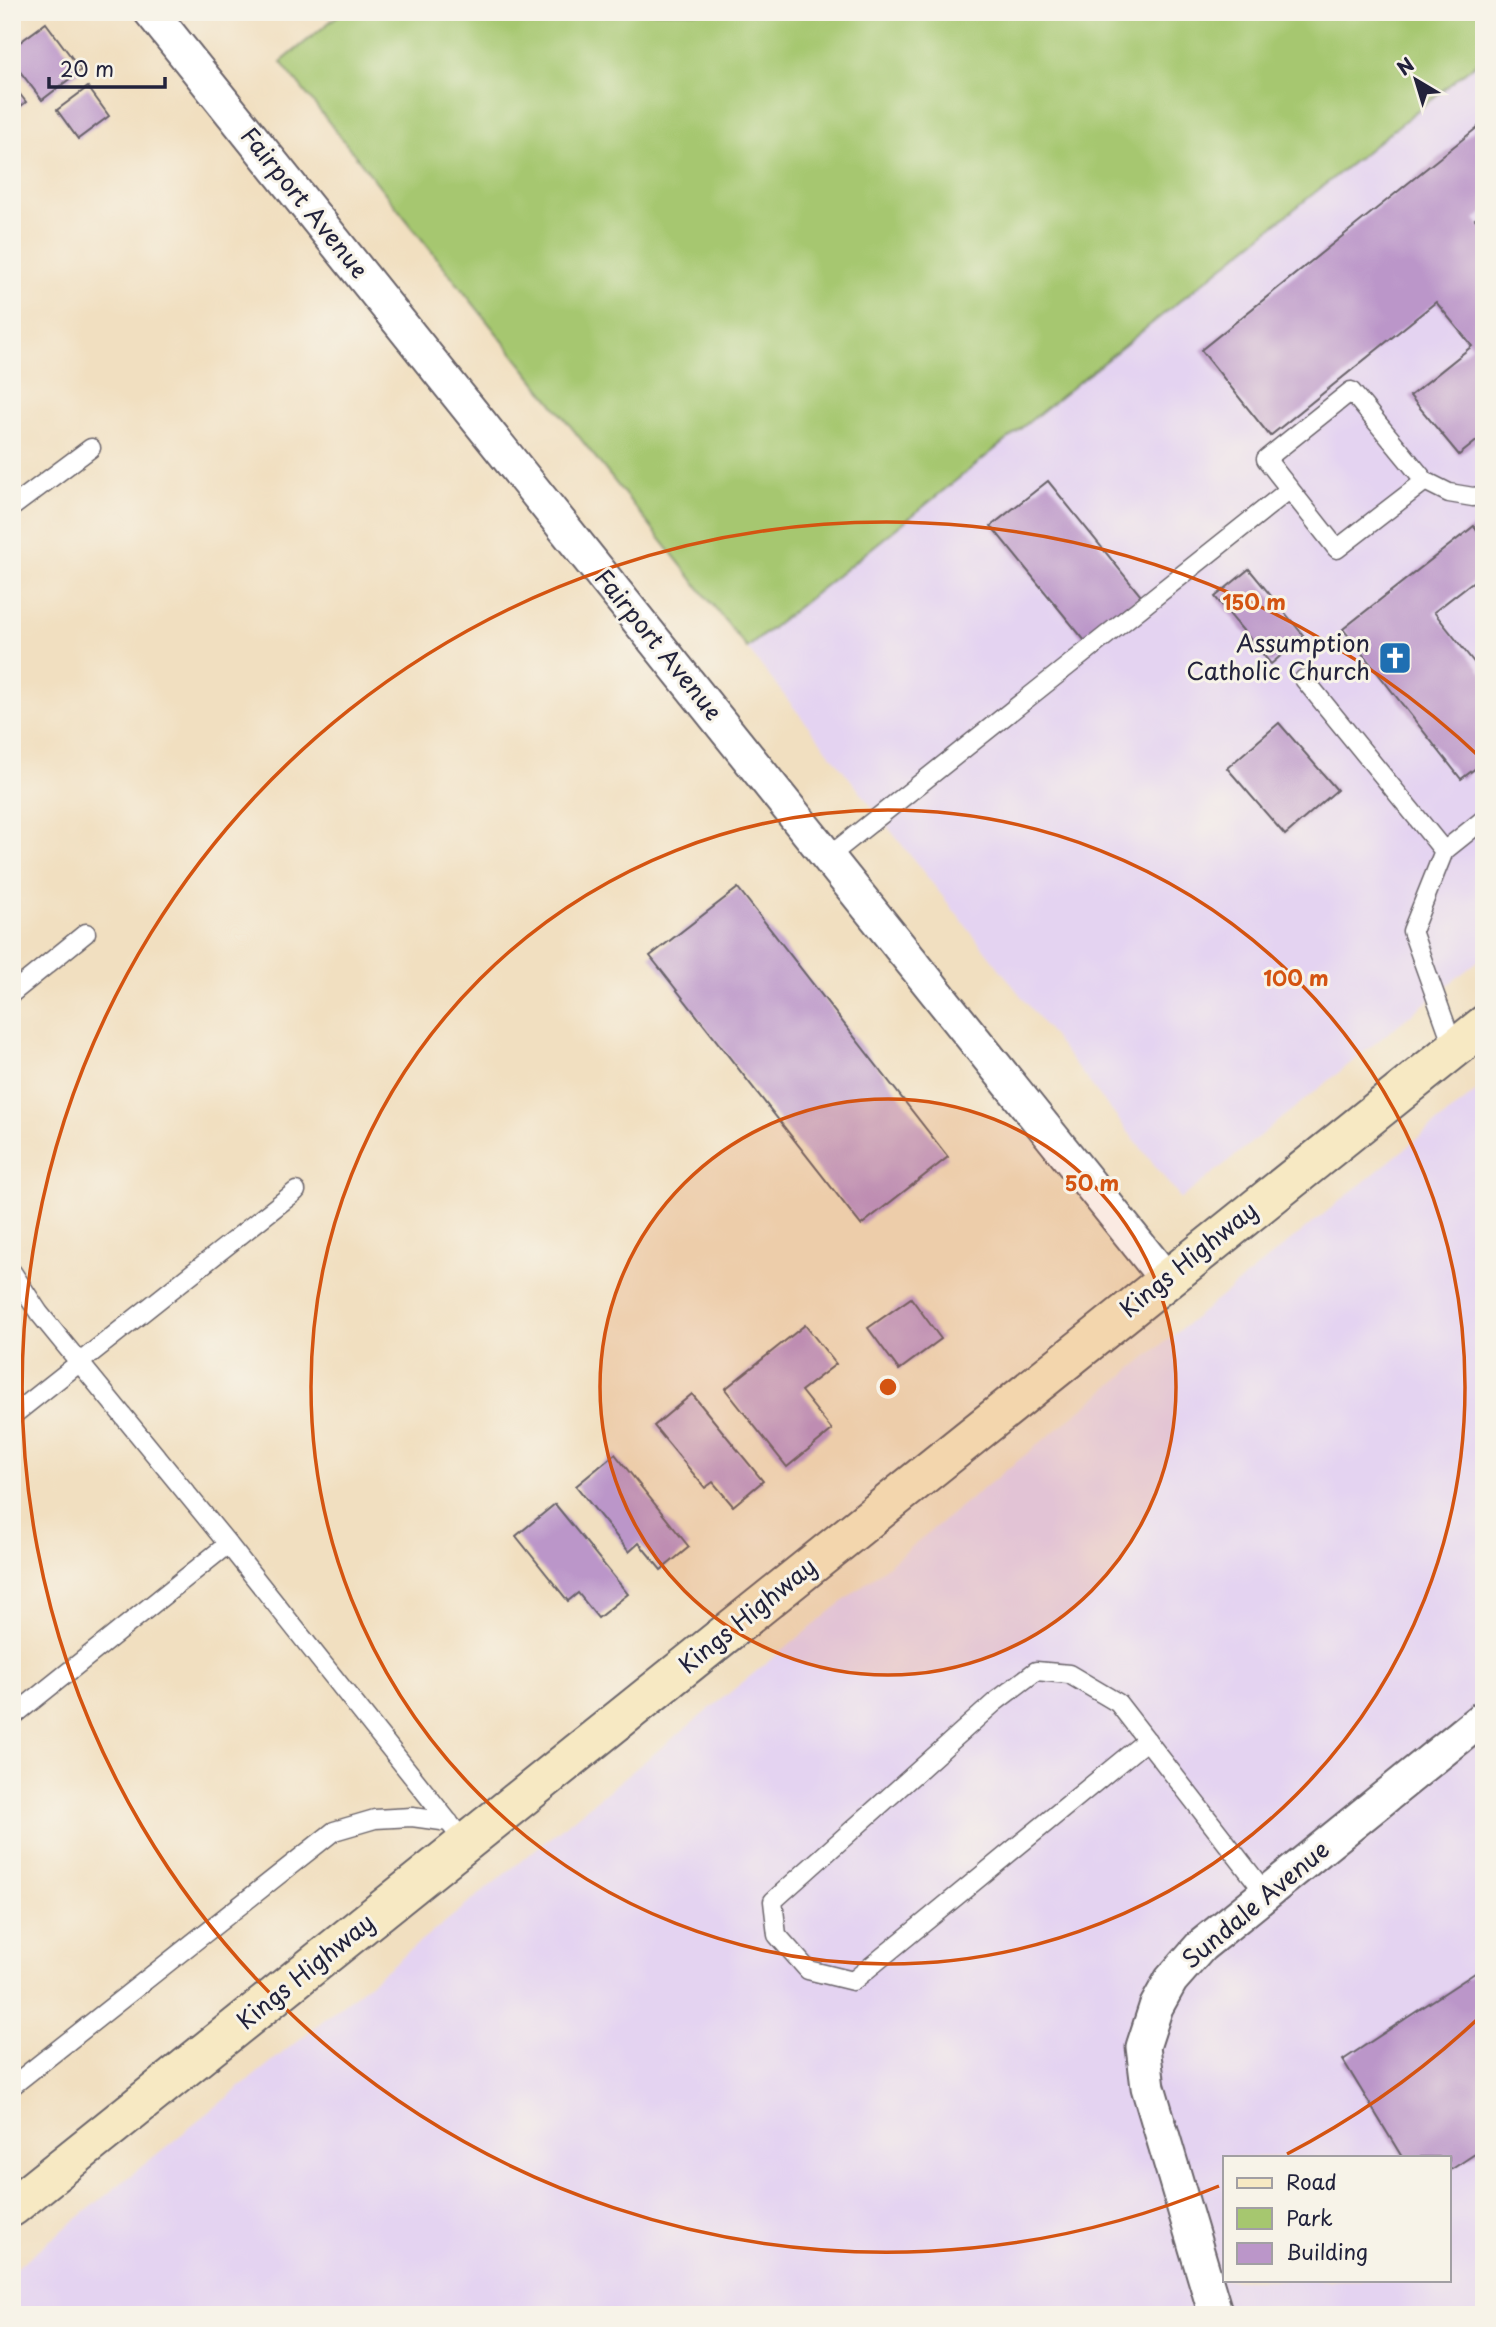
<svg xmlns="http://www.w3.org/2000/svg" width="1496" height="2327" viewBox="0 0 1496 2327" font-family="'Playpen Sans',sans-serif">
<rect width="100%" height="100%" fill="#f7f3e8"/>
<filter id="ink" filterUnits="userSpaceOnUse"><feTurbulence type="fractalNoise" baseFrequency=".0143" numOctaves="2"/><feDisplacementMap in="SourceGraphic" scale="14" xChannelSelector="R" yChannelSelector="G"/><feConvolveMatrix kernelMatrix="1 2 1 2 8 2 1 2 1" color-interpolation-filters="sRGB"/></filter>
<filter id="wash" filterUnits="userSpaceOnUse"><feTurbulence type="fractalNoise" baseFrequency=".00686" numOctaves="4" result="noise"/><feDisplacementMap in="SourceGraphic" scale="28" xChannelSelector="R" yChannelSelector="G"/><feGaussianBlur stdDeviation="1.57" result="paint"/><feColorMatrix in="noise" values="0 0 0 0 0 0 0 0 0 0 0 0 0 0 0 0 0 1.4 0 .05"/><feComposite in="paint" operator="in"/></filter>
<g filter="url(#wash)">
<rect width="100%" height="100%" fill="#f1dfc0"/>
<path fill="#e4d3f1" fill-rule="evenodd" d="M1484,57V956L1181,1199L747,648Z
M1484,1085V2315H12V2271ZM1225,2157H1449V2280H1225Z"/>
<path fill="#a6c76f" stroke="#647455" stroke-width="2" d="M342,12H1484V57L747,648L281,62Z"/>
<g id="blocks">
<path fill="#bb96c9" d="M46,23L81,70L42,100L12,61V48Z
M12,84L26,102L12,113Z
M88,87L109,116L78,139L57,110Z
M1484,122V213L1475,219L1484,230V435L1459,455L1410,396L1472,346L1436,302L1270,436L1201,350Z
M1048,481L1141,596L1085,641L991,526Z
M1474,526L1484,538V573L1434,612L1484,675V762L1461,779L1343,629Z
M1249,569L1304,636L1271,664L1215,597Z
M1279,723L1337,790L1285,835L1227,768Z
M738,888L948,1157L861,1225L650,956Z
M911,1298L941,1339L899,1370L868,1328Z
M805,1325L836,1364L801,1391L832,1430L787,1467L725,1389Z
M692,1394L763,1481L733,1506L713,1482L705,1488L654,1426Z
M615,1454L689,1547L661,1570L639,1543L629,1552L576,1486Z
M555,1504L628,1594L598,1618L578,1593L568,1601L516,1536Z
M1484,1967V2148L1449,2171V2157H1402L1343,2060Z"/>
</g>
</g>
<g filter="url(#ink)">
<use href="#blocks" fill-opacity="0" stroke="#6a646a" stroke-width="2"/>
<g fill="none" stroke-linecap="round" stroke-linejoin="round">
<defs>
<path id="lane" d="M1425,481L1337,549L1266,459L1351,391L1425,481L1449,493L1473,497L1484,495
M12,507L91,448
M1304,679L1444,851
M828,857L1290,489
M12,993L86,933
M1454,1048L1412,931L1444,851L1484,819
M12,1272L39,1313L228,1544L466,1844
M12,1416L296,1191
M12,1717L228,1544
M1147,1740L853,1981L808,1970L777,1935L773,1901L995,1702L1036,1671L1069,1674L1118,1703L1266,1894
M12,2086L334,1831L375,1819L412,1817L449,1822"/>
<path id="street" d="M151,12L1165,1278
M1216,2315L1148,2087L1143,2047L1156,2007L1171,1980L1201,1946L1484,1717"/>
<path id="secondary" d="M12,2207C503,1814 992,1418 1484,1025"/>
</defs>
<use href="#lane" stroke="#6a646a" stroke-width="21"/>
<use href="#street" stroke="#6a646a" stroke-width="37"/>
<use href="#secondary" stroke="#6a646a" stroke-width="42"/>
<use href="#lane" stroke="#fff" stroke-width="18"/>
<use href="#street" stroke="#fff" stroke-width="33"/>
<use href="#secondary" stroke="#f7e9c3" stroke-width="38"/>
</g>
</g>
<circle cx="888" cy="1387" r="288" fill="#d45411" fill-opacity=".12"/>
<g fill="none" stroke="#d45411" stroke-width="3.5">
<circle cx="888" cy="1387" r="288"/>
<circle cx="888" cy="1387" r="577"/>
<path d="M1483 2014A865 865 0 0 1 1287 2154M1219 2186A865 865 0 1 1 1483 760"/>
</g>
<defs>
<symbol id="church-square" viewBox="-11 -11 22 22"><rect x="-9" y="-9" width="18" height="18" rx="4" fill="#1f6fb2" stroke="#f7f3e8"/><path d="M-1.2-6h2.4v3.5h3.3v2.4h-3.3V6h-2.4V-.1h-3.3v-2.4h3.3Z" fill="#fff"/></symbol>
</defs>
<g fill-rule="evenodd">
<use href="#church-square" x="1376" y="639" width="38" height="38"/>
</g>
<g text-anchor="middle" stroke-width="6" stroke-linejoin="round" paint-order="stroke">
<g font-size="24" fill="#22223b" stroke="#f7f3e8">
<text transform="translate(304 203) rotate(51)" y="8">Fairport Avenue</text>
<text transform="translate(658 645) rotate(51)" y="8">Fairport Avenue</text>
<text transform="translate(1189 1260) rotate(-39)" y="8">Kings Highway</text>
<text transform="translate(748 1616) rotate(-39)" y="8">Kings Highway</text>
<text transform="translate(1256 1905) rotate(-40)" y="8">Sundale Avenue</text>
<text transform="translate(306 1972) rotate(-39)" y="8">Kings Highway</text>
</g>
<g font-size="24" fill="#22223b" stroke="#f7f3e8" text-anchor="end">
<text x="1370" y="652">Assumption<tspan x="1370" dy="28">Catholic Church</tspan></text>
</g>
</g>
<circle cx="888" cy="1387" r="10" fill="#d45411" stroke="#f7f3e8" stroke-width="3.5"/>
<g font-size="21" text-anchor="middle" font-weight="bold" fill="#d45411" stroke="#f7f3e8" stroke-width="6" stroke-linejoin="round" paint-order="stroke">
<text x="1254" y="610">150 m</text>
<text x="1296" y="986">100 m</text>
<text x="1092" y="1191">50 m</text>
</g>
<rect width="1496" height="2327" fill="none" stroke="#f7f3e8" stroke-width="42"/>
<rect x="1223" y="2156" width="228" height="126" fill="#f7f3e8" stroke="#a29fa3" stroke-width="2"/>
<rect x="1237" y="2178" width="35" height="10" fill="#f7e9c3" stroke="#a29fa3" stroke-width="2"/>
<text x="1286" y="2190" font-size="21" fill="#22223b">Road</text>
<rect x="1237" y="2208" width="35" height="21" fill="#a6c76f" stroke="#a29fa3" stroke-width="2"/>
<text x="1286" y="2226" font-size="21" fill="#22223b">Park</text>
<rect x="1237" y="2243" width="35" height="21" fill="#bb96c9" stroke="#a29fa3" stroke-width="2"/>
<text x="1286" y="2260" font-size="21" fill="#22223b">Building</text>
<g transform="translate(1416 80) rotate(322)" stroke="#f7f3e8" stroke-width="5" paint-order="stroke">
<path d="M0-5L12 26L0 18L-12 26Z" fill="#22223b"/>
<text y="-10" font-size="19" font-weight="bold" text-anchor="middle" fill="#22223b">N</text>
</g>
<path d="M49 77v10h116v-10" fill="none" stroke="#22223b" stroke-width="3.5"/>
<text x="60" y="77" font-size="21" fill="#22223b" stroke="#f7f3e8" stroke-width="5" paint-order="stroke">20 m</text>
</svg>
